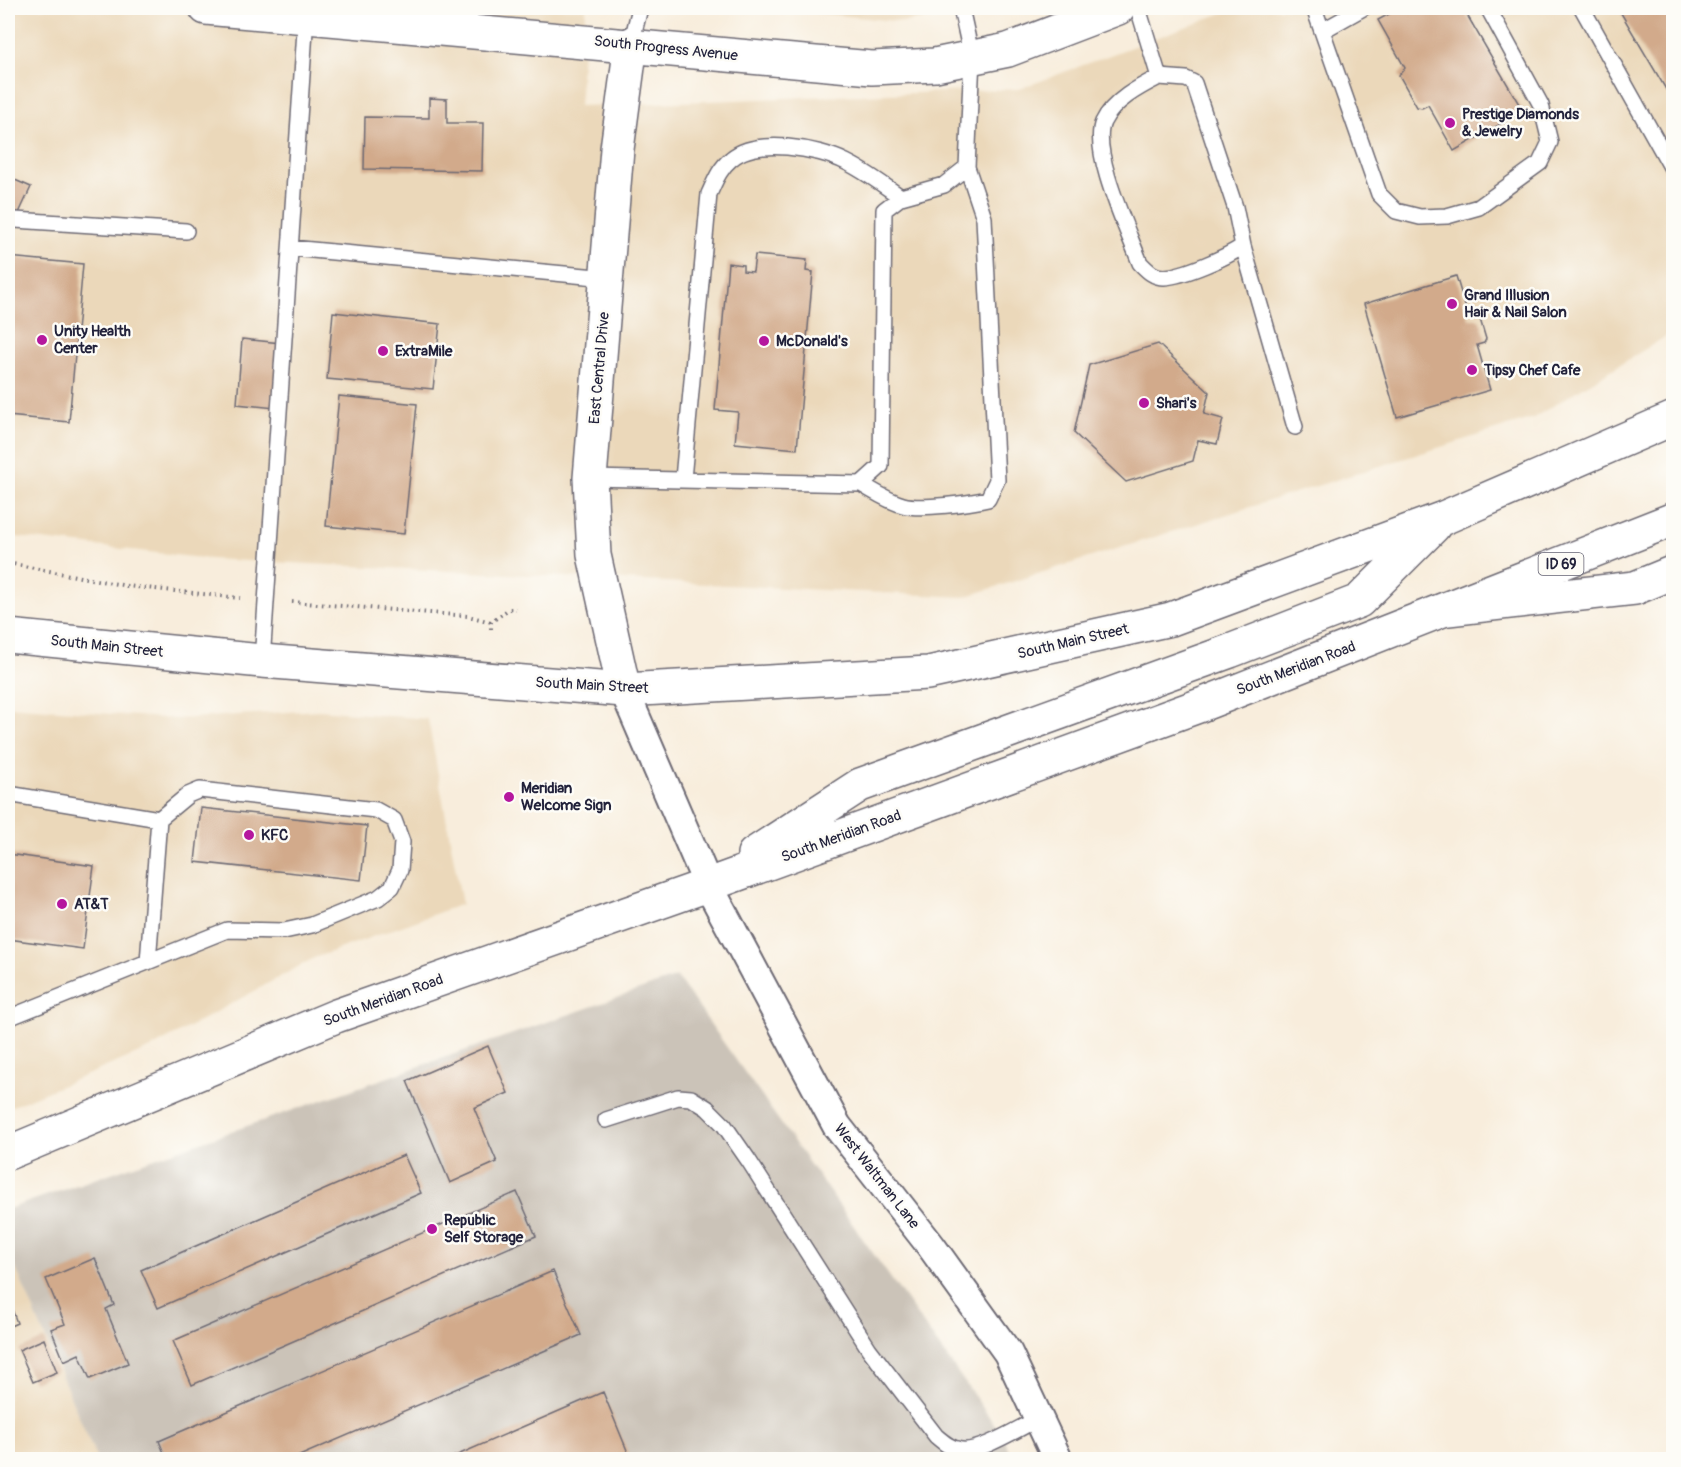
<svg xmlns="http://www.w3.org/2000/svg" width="1681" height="1467" viewBox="0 0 1681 1467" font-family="Pangolin,sans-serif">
<rect width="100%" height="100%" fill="#fdfcf7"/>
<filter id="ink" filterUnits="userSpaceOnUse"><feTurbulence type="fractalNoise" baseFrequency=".0167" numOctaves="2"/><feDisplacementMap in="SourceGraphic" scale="12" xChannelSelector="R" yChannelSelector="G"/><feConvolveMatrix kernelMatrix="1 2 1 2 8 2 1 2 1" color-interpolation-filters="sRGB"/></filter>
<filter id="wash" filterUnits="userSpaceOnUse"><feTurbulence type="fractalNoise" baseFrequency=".008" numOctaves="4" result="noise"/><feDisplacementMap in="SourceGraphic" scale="24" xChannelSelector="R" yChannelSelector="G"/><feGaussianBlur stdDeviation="1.35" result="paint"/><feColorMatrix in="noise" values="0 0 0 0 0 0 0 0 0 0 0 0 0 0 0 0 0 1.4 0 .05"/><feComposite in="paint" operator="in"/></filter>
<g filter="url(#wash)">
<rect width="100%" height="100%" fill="#f8eddc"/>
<path fill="#ebd8ba" d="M8,8H586L579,106L1019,89L1236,8H1673V332L1533,418L964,597L210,559L8,536Z
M770,8H991L905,22Z
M8,706L176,719L318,710L428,719L462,904L314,958L151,1048L8,1108Z
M8,1250L97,1459H8Z"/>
<path fill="#cbc3b8" d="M677,977L1002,1435L1013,1459H97L8,1250V1209Z"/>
<g id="blocks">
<path fill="#d2aa8b" d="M1400,8H1463L1523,111L1454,151L1428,105L1422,108L1417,107L1399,75L1405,68L1378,20Z
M1618,8H1674V103Z
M429,98L447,99V123H483L482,171L364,169L365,117L429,118Z
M8,177L31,187L8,237Z
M755,255L807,260L806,271L813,272L797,449L735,443L738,412L715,410L728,263L743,265V271L753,272Z
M8,257L83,264L69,422L8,416Z
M1456,276L1469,319H1480L1486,339L1484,343L1477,345L1490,390L1397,417L1364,304Z
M333,312L440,324L433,389L327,379Z
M242,339L281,343L275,408L237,404Z
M1158,344L1209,392L1204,414L1223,419L1217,444L1198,440L1193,461L1126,482L1074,433L1089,365Z
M339,396L417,404L404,534L326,526Z
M201,808L367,826L361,880L195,862Z
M8,854L94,866L83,949L8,939Z
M488,1046L508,1093L474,1108L497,1162L450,1183L407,1081Z
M404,1155L421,1193L158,1308L141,1270Z
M517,1192L536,1236L192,1385L173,1341Z
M95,1258L114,1305L106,1309L128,1363L90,1379L79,1354L64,1361L51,1329L65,1324L46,1279Z
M553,1271L581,1335L290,1460H167L159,1441Z
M8,1298L17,1323L8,1327Z
M44,1339L57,1372L33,1382L19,1350Z
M603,1392L631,1460H446Z"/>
</g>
</g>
<g filter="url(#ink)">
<use href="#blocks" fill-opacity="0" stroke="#6d6973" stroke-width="1.5"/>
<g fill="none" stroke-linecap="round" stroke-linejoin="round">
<defs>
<path id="lane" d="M1138,8L1159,77
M1314,8L1379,194L1396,211L1420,217L1447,216L1479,207L1540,163L1550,142L1541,105L1488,8
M1582,8L1674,172
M1322,31L1363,8
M631,44L640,8
M1159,77L1186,79L1194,83L1235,207L1243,246C1227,257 1184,276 1164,277C1153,277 1147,270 1140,263C1129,233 1090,151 1103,122C1113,101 1139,87 1159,77Z
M15,220L186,231
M1243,246L1295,427
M291,248L607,278
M590,478L861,484L881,466L884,210L901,197L944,185L967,167L972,58L961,8
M683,479L709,194C715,181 720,168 731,159C756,137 818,148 846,162C865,171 883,185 901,197
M861,484C875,492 888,501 903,505C921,510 970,503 988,499L997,480L984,218L967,167
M262,661L306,16
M8,794L159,819L148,962
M8,1018L227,930L284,931L312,925L378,898L392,887L400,870L402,842L394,820L376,810L200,790L188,795L159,819
M606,1120L678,1097L691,1098L707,1108L724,1125L749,1161L869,1349L936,1436C943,1442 951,1449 961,1450C980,1453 1022,1426 1040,1418"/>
<path id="street" d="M624,690L708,885L837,1126L931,1246L1008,1353L1058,1460"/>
<path id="secondary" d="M206,8L872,68L935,65L1008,50L1118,8
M624,690L594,555L590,478L617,149L631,44"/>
<path id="primary" d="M8,636L262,661L624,690L928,673L1171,619L1441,519L1674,418
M754,854L860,785L1230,651L1359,601L1434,526
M8,1153L336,1016L708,885L1201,705L1674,519"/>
<path id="highway" d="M1448,609L1635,588L1674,572"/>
</defs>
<use href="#lane" stroke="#6d6973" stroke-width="18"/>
<use href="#street" stroke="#6d6973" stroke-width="32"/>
<use href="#secondary" stroke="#6d6973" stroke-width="36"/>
<use href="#primary" stroke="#6d6973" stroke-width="36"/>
<use href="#highway" stroke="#6d6973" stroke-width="36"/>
<path stroke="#6d6973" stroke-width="4" stroke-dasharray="1.5 4.5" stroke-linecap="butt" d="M8,563L127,586L240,598
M292,602L468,616L491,622
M491,629V622L509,609H516"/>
<use href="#lane" stroke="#fff" stroke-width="15"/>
<use href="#street" stroke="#fff" stroke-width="28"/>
<use href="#secondary" stroke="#fff" stroke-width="33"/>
<use href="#primary" stroke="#fff" stroke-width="33"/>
<use href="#highway" stroke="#fff" stroke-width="33"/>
</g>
</g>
<g fill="#b5179e" stroke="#fdfcf7" stroke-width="2">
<circle cx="1450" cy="123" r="6"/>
<circle cx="1452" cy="304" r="6"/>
<circle cx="42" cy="340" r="6"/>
<circle cx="764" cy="341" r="6"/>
<circle cx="383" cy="351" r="6"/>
<circle cx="1472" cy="370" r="6"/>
<circle cx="1144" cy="403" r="6"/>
<circle cx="509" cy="797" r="6"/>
<circle cx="249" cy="835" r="6"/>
<circle cx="62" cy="904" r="6"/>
<circle cx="432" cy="1229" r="6"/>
</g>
<g text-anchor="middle" stroke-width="5" stroke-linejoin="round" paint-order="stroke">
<rect fill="#fdfcf7" stroke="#646373" stroke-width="1.5" x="1538.5" y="553" width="45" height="22" rx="4.5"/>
<g font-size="14" font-weight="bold" fill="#22223b">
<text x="1561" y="569">ID 69</text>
</g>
<g font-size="15" fill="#22223b" stroke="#fdfcf7">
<text transform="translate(666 48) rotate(6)" y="5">South Progress Avenue</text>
<text transform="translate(599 368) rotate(-85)" y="5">East Central Drive</text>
<text transform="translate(1073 641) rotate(-13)" y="5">South Main Street</text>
<text transform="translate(107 646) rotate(6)" y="5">South Main Street</text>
<text transform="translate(1296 668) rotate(-21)" y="5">South Meridian Road</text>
<text transform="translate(592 685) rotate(3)" y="5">South Main Street</text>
<text transform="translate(841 836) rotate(-20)" y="5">South Meridian Road</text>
<text transform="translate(383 1000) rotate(-20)" y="5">South Meridian Road</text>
<text transform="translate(877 1176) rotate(52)" y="5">West Waltman Lane</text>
</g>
<g font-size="15" font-weight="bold" fill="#22223b" stroke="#fdfcf7" text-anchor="start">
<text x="1462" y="119">Prestige Diamonds<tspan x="1462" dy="17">&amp; Jewelry</tspan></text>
<text x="1464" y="300">Grand Illusion<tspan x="1464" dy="17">Hair &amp; Nail Salon</tspan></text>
<text x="54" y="336">Unity Health<tspan x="54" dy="17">Center</tspan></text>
<text x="776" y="346">McDonald's</text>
<text x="395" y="356">ExtraMile</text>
<text x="1484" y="375">Tipsy Chef Cafe</text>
<text x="1156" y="408">Shari's</text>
<text x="521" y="793">Meridian<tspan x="521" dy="17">Welcome Sign</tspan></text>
<text x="261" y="840">KFC</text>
<text x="74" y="909">AT&amp;T</text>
<text x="444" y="1225">Republic<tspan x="444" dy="17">Self Storage</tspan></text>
</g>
</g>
<rect width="1681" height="1467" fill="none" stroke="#fdfcf7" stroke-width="30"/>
</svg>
